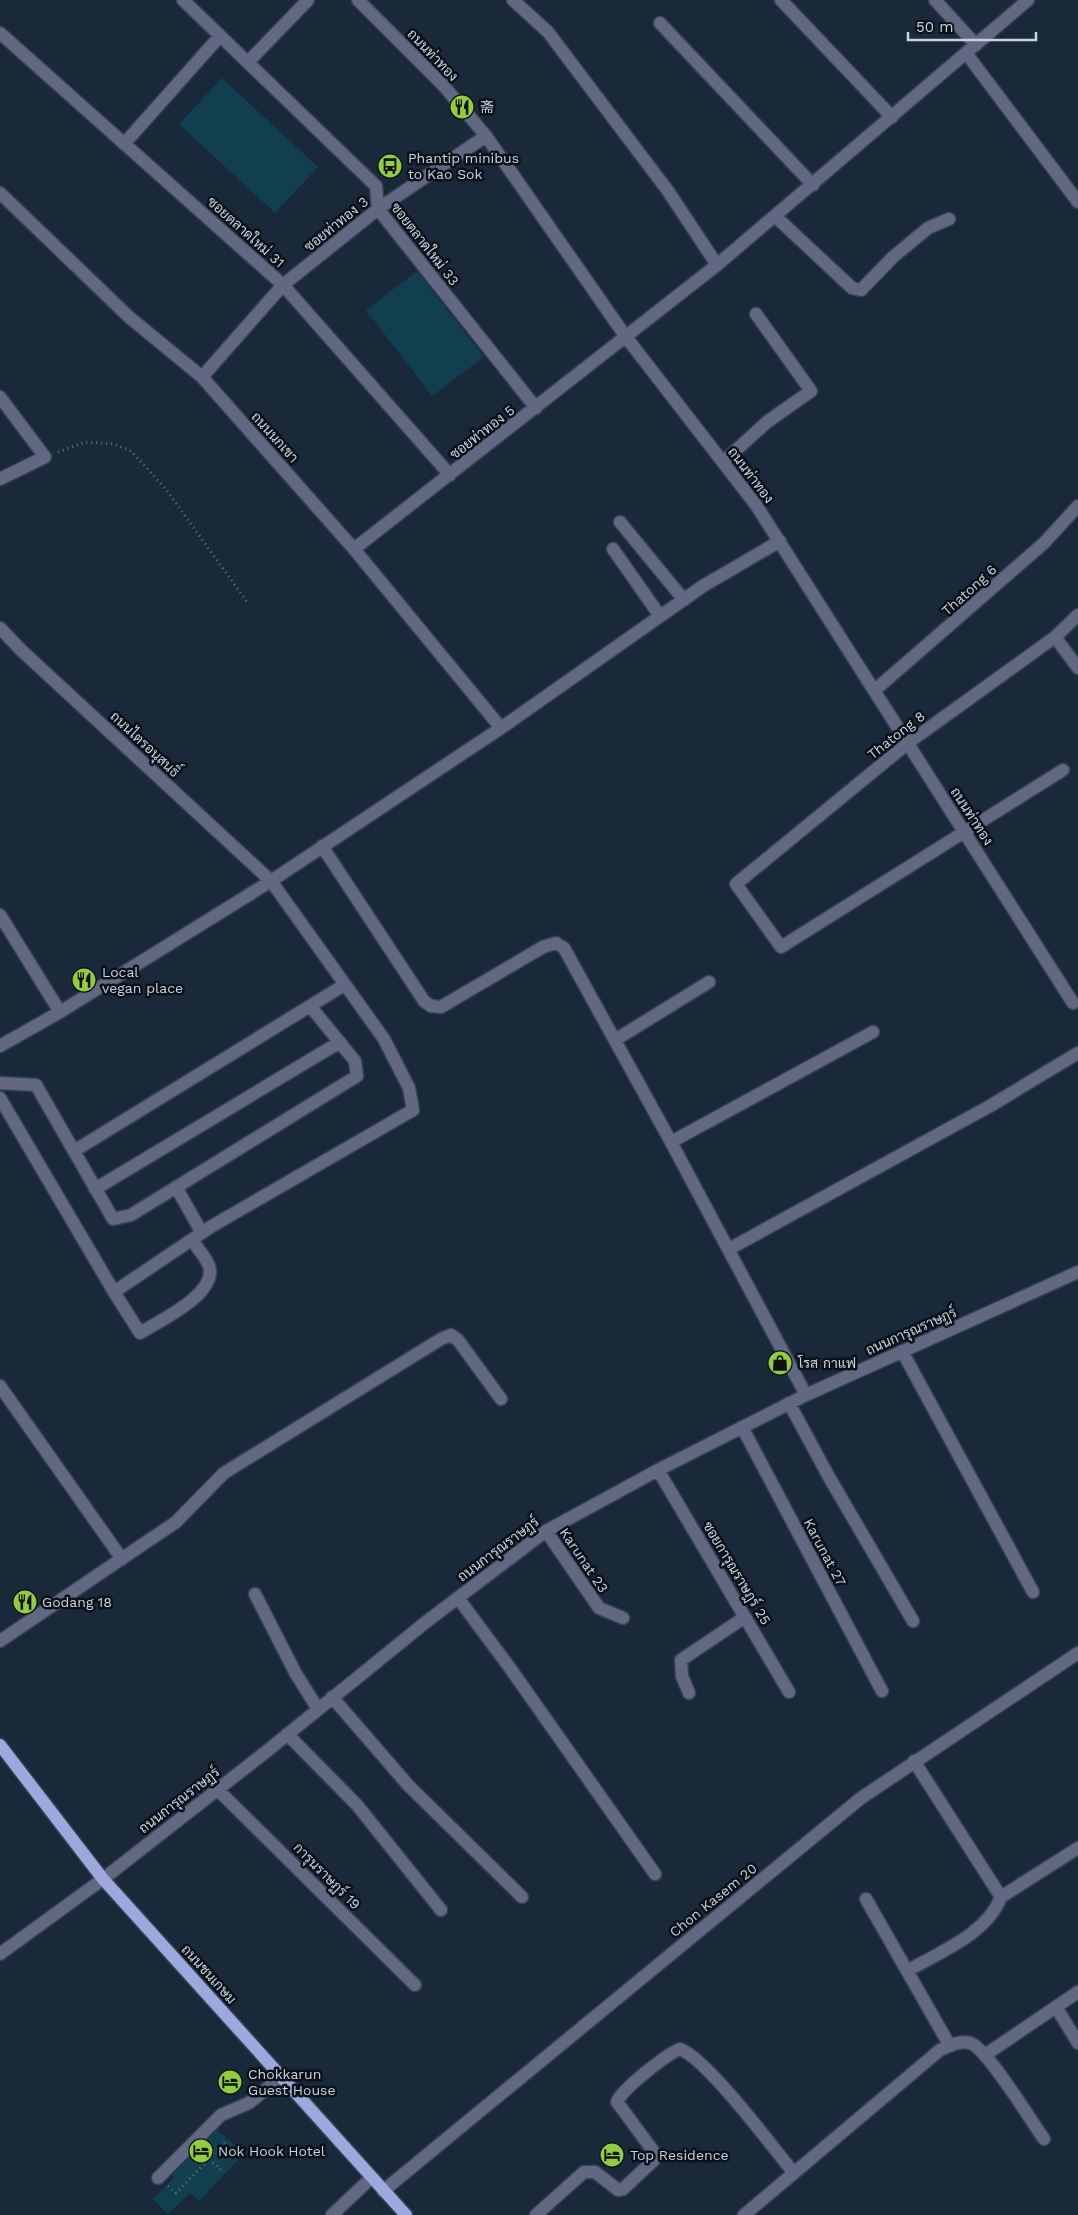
<svg xmlns="http://www.w3.org/2000/svg" width="1078" height="2215" viewBox="0 0 1078 2215" font-family="'Work Sans','Noto Sans SC',Sarabun,sans-serif">
<rect width="100%" height="100%" fill="#192939"/>
<path fill="#113f50" d="M222,78L318,167L275,213L179,124Z
M417,271L484,357L432,396L366,310Z
M217,2130L244,2154L199,2201L190,2193L168,2214L153,2199L174,2178L172,2175Z"/>
<g fill="none" stroke-linecap="round" stroke-linejoin="round">
<defs>
<path id="minor" d="M183,0L376,186L378,209L536,408
M358,0L443,85L486,136L626,337L756,505L1073,1003
M513,0L548,32L668,191L717,265
M781,0L892,117
M935,0L976,45
M660,23L813,185
M0,33L283,285L450,475
M966,53L1078,202
M249,61L308,0
M124,144L220,36
M0,193L129,317L202,377L354,549L501,728
M776,217L852,288L861,290L893,257L928,228L949,219
M202,377L283,285L378,209L486,136
M0,397L45,457L0,479
M723,462L767,422L811,391L756,314
M620,522L684,600
M354,549L717,265L1028,0
M613,549L660,616
M0,628L21,650L271,881L384,1039L409,1088L413,1110L212,1226L114,1292L0,1098
M1055,637L1078,668
M875,690L1044,543L1078,506
M1063,770L781,947L736,884L908,743L1055,637L1078,615
M322,846L424,1001L431,1006L441,1007L543,947L556,943L564,948L671,1142L806,1395
M0,915L60,1012
M310,1006L344,985
M615,1040L709,982
M0,1046L60,1012L271,881L501,728L703,586L780,541
M0,1083L36,1085L113,1219L131,1215L357,1076L355,1061L310,1006L74,1151
M671,1142L873,1032
M176,1187L202,1233
M95,1189L340,1042
M729,1249L990,1106L1078,1053
M114,1292L140,1333C159,1321 218,1294 209,1266C206,1257 197,1248 192,1240
M902,1351L1033,1592
M0,1386L122,1559
M789,1403L829,1477L913,1621
M742,1427L882,1691
M658,1470L789,1692
M546,1531L599,1608L623,1618
M255,1594L296,1674L318,1709
M458,1598L510,1668L655,1874
M0,1641L176,1522L224,1473L441,1339L451,1335L458,1340L501,1399
M689,1693L682,1676L681,1660L745,1617
M332,1697L408,1785L522,1897
M287,1734L357,1805L441,1910
M914,1761L1001,1897L1078,1848
M217,1789L415,1985
M866,1899L950,2046
M0,1954L103,1879L267,1751L426,1622L546,1531L658,1470L806,1395L1078,1272
M907,1971C940,1952 987,1934 1001,1897
M1056,2007L1078,2043
M985,2055L1078,1992
M158,2178L221,2115L249,2103L281,2077
M383,2191L861,1798L1078,1653
M332,2215L371,2178
M536,2215L584,2172H595L618,2190L623,2189L654,2160V2152L617,2102C622,2089 667,2054 680,2049C706,2058 772,2146 793,2172
M744,2215L940,2050C949,2046 960,2040 970,2043C987,2048 1031,2121 1044,2139"/>
<path id="major" d="M0,1745L103,1879L406,2215"/>
</defs>
<use href="#minor" stroke="#354453" stroke-width="15"/>
<use href="#major" stroke="#354453" stroke-width="15"/>
<path stroke="#606e7c" stroke-width="3" stroke-dasharray="1 4" stroke-linecap="butt" d="M58,452L85,442L114,444L131,451L165,488L247,602
M209,2159L223,2172
M168,2186L176,2193L227,2140"/>
<use href="#minor" stroke="#626882" stroke-width="12"/>
<use href="#major" stroke="#9ca8de" stroke-width="12"/>
</g>
<defs>
<symbol id="restaurant-disc" viewBox="-11 -11 22 22"><circle r="9.5" fill="#91cd3f" stroke="#0a1118"/><path d="M-5-6h1v4h1v-4h1v4h1v-4h1v5L-1.5 .5V6h-2V.5L-5-1ZM5-6V6H3V1.5H1.5Q1.5-4 5-6Z" fill="#111"/></symbol>
<symbol id="bus-disc" viewBox="-11 -11 22 22"><circle r="9.5" fill="#91cd3f" stroke="#0a1118"/><path d="M-5-6H5V4H4V6H2V4H-2V6H-4V4H-5ZM-3.5-4V0h7V-4ZM-3.5 1.2v1.5H-2V1.2ZM2 1.2v1.5H3.5V1.2Z" fill="#111"/></symbol>
<symbol id="shop-disc" viewBox="-11 -11 22 22"><circle r="9.5" fill="#91cd3f" stroke="#0a1118"/><path d="M-5-2.5h2.3a2.7 3.5 0 0 1 5.4 0H5L5.5 6h-11ZM-1.5-2.5h3a1.5 2.3 0 0 0-3 0Z" fill="#111"/></symbol>
<symbol id="hotel-disc" viewBox="-11 -11 22 22"><circle r="9.5" fill="#91cd3f" stroke="#0a1118"/><path d="M-6-4.5h1.5V1H6V5H4.5V3h-9V5H-6ZM-4 0a1.8 1.8 0 1 1 3.6 0ZM.5 0V-2.5h3Q6-2.5 6 0Z" fill="#111"/></symbol>
</defs>
<g fill-rule="evenodd">
<use href="#restaurant-disc" x="448" y="93" width="28" height="28"/>
<use href="#bus-disc" x="376" y="152" width="28" height="28"/>
<use href="#restaurant-disc" x="70" y="966" width="28" height="28"/>
<use href="#shop-disc" x="766" y="1349" width="28" height="28"/>
<use href="#restaurant-disc" x="11" y="1588" width="28" height="28"/>
<use href="#hotel-disc" x="216" y="2068" width="28" height="28"/>
<use href="#hotel-disc" x="187" y="2137" width="28" height="28"/>
<use href="#hotel-disc" x="598" y="2141" width="28" height="28"/>
</g>
<g text-anchor="middle" stroke-width="5" stroke-linejoin="round" paint-order="stroke">
<g font-size="14" fill="#c9d3de" stroke="#0a1118">
<text transform="translate(433 55) rotate(46)" y="5">ถนนท่าทอง</text>
<text transform="translate(336 224) rotate(-39)" y="5">ซอยท่าทอง 3</text>
<text transform="translate(246 232) rotate(42)" y="5">ซอยตลาดใหม่ 31</text>
<text transform="translate(425 244) rotate(52)" y="5">ซอยตลาดใหม่ 33</text>
<text transform="translate(482 432) rotate(-38)" y="5">ซอยท่าทอง 5</text>
<text transform="translate(275 437) rotate(48)" y="5">ถนนนกเขา</text>
<text transform="translate(751 475) rotate(53)" y="5">ถนนท่าทอง</text>
<text transform="translate(969 590) rotate(-42)" y="5">Thatong 6</text>
<text transform="translate(896 735) rotate(-38)" y="5">Thatong 8</text>
<text transform="translate(145 744) rotate(43)" y="5">ถนนไตรอนุสนธิ์</text>
<text transform="translate(972 816) rotate(57)" y="5">ถนนท่าทอง</text>
<text transform="translate(911 1331) rotate(-24)" y="5">ถนนการุณราษฏร์</text>
<text transform="translate(498 1549) rotate(-37)" y="5">ถนนการุณราษฏร์</text>
<text transform="translate(825 1552) rotate(62)" y="5">Karunat 27</text>
<text transform="translate(584 1560) rotate(56)" y="5">Karunat 23</text>
<text transform="translate(737 1573) rotate(59)" y="5">ซอยการุณราษฎร์ 25</text>
<text transform="translate(179 1800) rotate(-38)" y="5">ถนนการุณราษฏร์</text>
<text transform="translate(327 1876) rotate(45)" y="5">การุนราษฏร์ 19</text>
<text transform="translate(713 1900) rotate(-39)" y="5">Chon Kasem 20</text>
<text transform="translate(209 1974) rotate(48)" y="5">ถนนชนเกษม</text>
</g>
<g font-size="14" fill="#c9d3de" stroke="#0a1118" text-anchor="start">
<text x="480" y="112">斋</text>
<text x="408" y="163">Phantip minibus<tspan x="408" dy="16">to Kao Sok</tspan></text>
<text x="102" y="977">Local<tspan x="102" dy="16">vegan place</tspan></text>
<text x="798" y="1368">โรส กาแฟ</text>
<text x="42" y="1607">Godang 18</text>
<text x="248" y="2079">Chokkarun<tspan x="248" dy="16">Guest House</tspan></text>
<text x="218" y="2156">Nok Hook Hotel</text>
<text x="630" y="2160">Top Residence</text>
</g>
</g>
<path d="M908 32v8h128v-8" fill="none" stroke="#c9d3de" stroke-width="2.5"/>
<text x="916" y="32" font-size="15" fill="#c9d3de" stroke="#0a1118" stroke-width="4" paint-order="stroke">50 m</text>
</svg>
